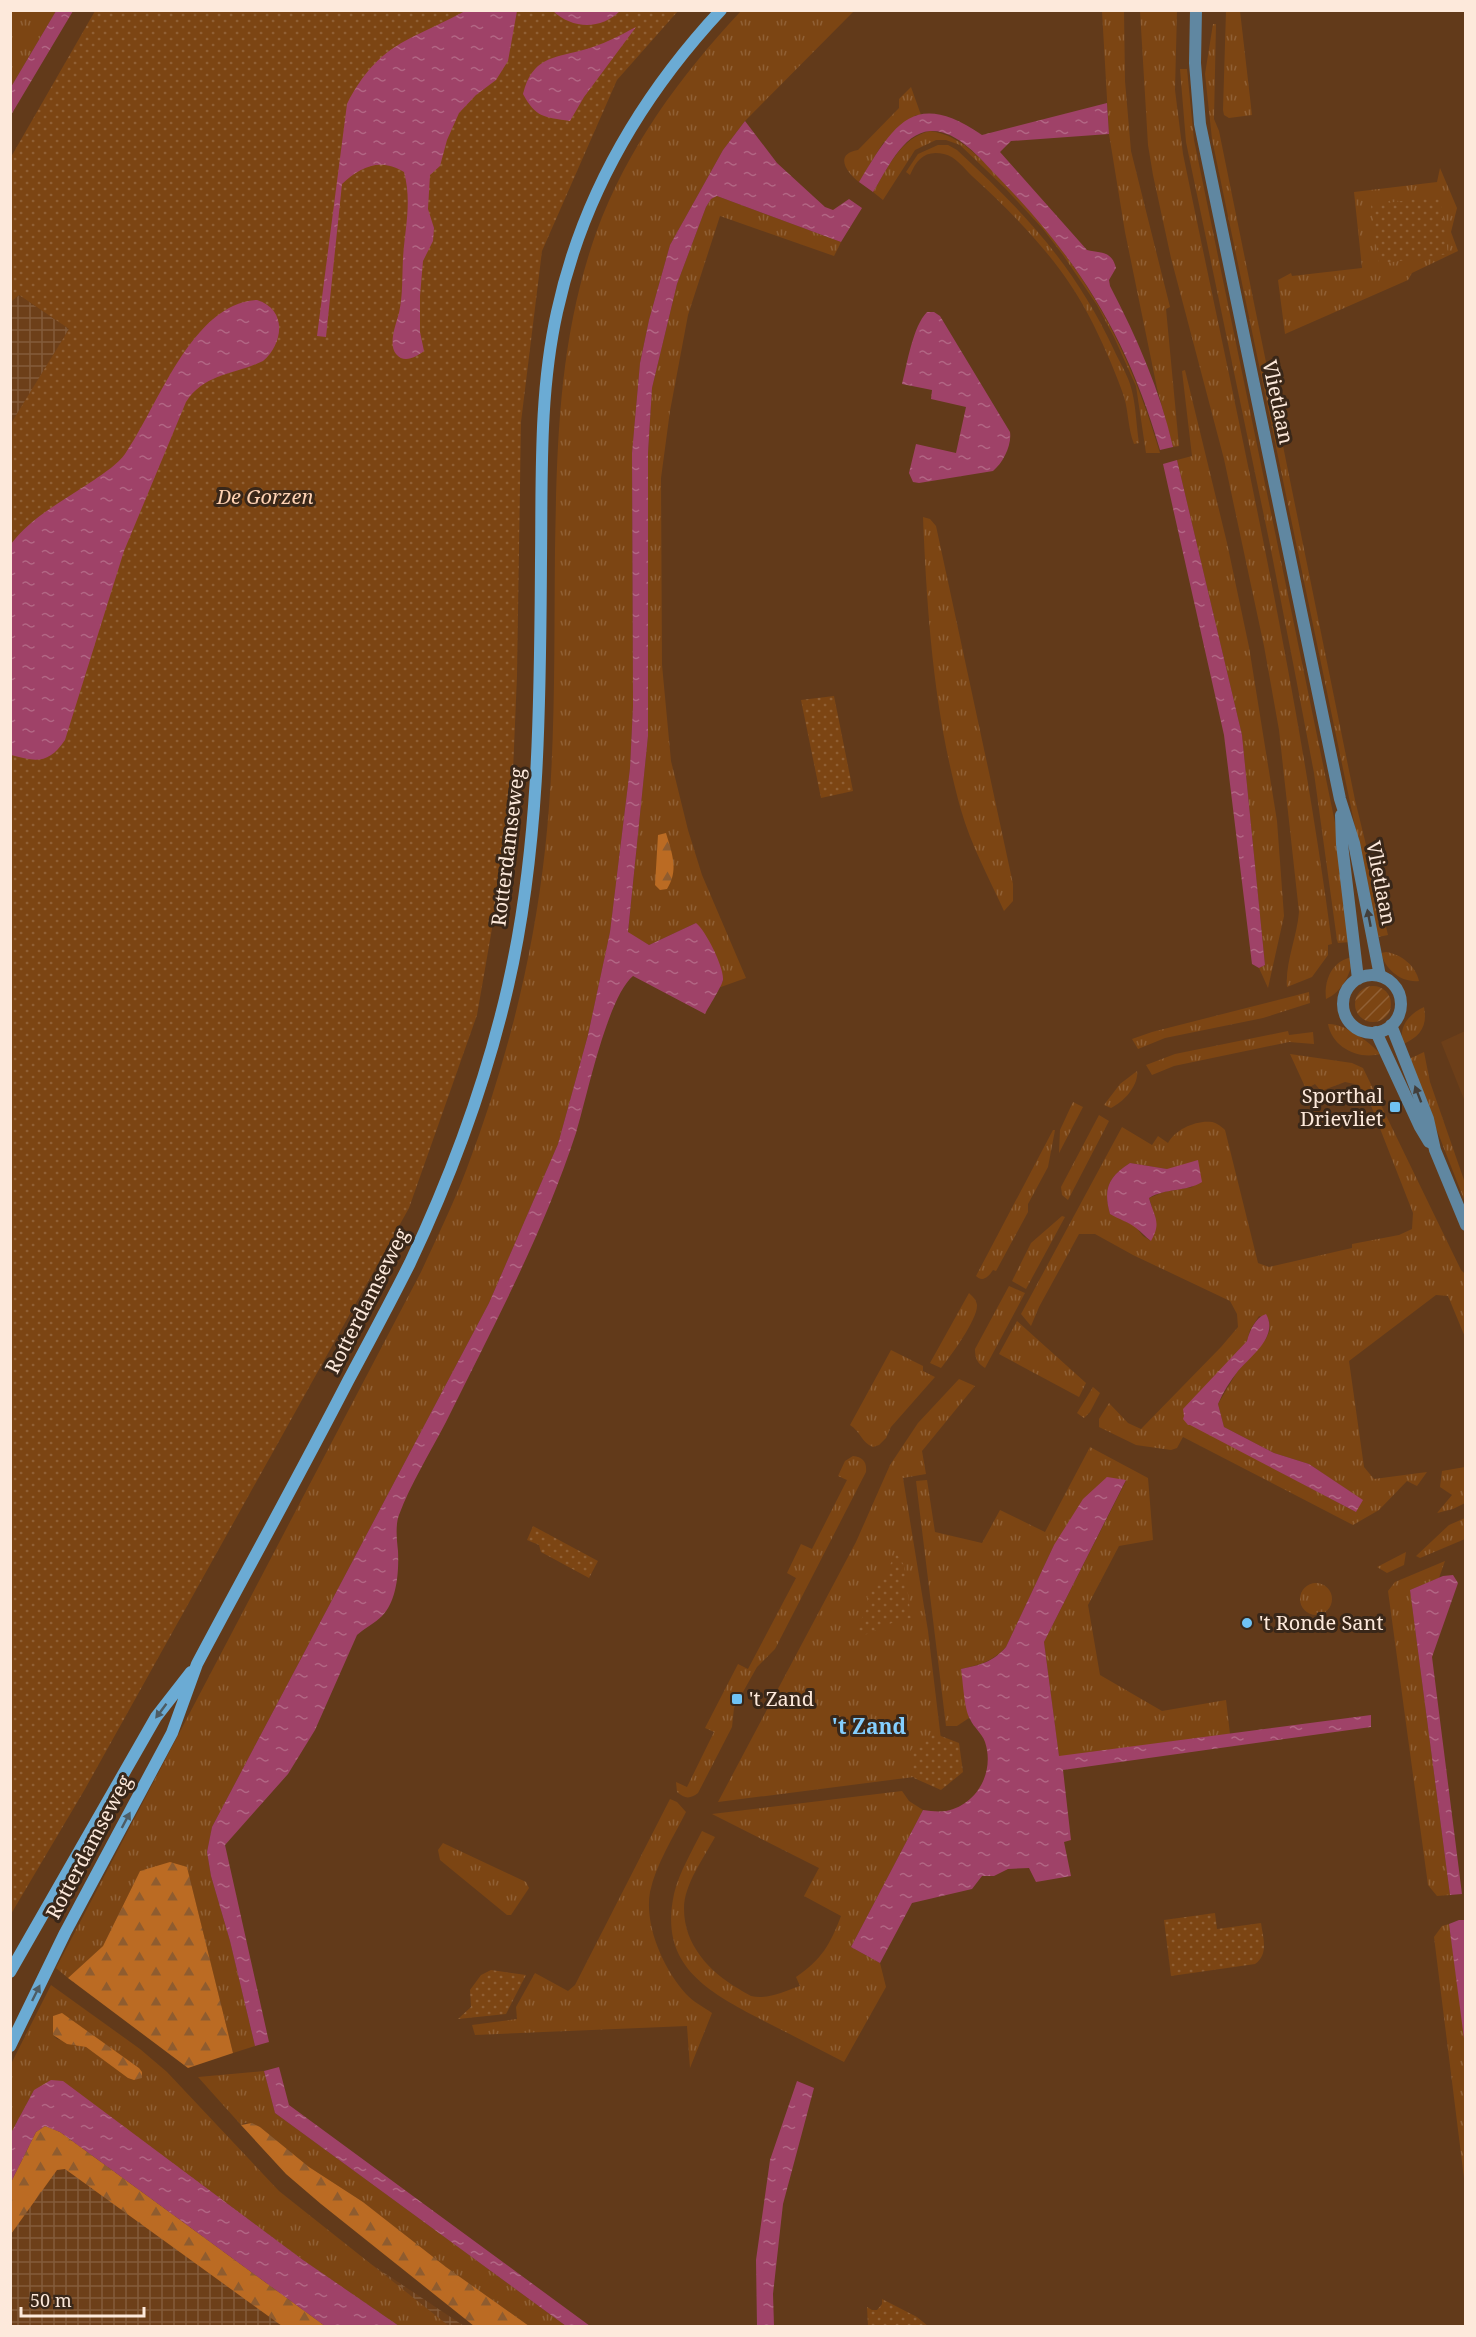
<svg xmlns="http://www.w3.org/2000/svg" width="1476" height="2337" viewBox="0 0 1476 2337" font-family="'Noto Serif',serif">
<defs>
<pattern id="industrial-grid" width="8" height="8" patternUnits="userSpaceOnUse" patternTransform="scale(1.5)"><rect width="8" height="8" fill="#6d3f19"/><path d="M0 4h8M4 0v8" fill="none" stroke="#835b3a"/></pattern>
<pattern id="grass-tufts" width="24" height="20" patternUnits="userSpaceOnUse" patternTransform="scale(1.5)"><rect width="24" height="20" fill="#7c4513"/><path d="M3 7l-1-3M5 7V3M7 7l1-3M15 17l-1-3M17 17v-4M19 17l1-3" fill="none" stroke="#906035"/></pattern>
<pattern id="forest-firs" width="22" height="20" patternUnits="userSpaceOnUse" patternTransform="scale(1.5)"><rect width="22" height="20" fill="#bb6b23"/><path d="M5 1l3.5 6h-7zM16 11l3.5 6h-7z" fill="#8f5c2f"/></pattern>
<pattern id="park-dots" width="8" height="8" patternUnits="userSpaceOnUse" patternTransform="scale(1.5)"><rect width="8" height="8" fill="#7c4513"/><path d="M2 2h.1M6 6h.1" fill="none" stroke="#906035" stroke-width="1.8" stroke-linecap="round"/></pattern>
<pattern id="garden-furrows" width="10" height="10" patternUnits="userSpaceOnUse" patternTransform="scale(1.5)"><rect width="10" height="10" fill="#7c4513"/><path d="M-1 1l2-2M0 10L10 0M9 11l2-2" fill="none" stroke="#906035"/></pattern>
<pattern id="water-ripples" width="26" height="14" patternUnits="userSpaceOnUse" patternTransform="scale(1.5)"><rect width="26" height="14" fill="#9f4268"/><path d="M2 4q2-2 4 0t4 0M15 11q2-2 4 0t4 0" fill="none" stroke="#b26684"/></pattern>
</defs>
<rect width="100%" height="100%" fill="#623a1a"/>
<path fill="#6d3f19" d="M1465,1031V1102L1441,1042Z"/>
<path fill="url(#industrial-grid)" d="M19,295L69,329L11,425V302Z
M87,2075L464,2326H11V2113Z"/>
<path fill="url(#grass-tufts)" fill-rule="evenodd" d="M11,11H56L11,87Z
M741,11H854L745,121L723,150L670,245L649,320L640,363L632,453L633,706L630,768L610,932L588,1035L558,1144L489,1303L212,1827L207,1852L211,1876L230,1941L255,2046L233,2053L187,1867L140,1871L103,1946L68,1978L56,1968L421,1272C437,1237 454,1203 467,1168C506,1065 533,959 545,850C556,751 554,650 555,550C557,440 559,338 596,233C627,148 680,76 741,11Z
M1102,11H1124L1125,81L1131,151L1170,307L1166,309L1179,446L1173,447L1157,388L1125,232L1109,134Z
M1140,11H1177L1175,90L1183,154C1237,417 1297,678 1332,944L1328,945V955L1312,977L1287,987C1285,963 1297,937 1299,912L1279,730L1264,646L1224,459L1171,258L1153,175L1148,145Z
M1226,11H1240L1252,115L1229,118L1224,115L1223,110Z
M1213,24H1216L1214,119L1219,131L1355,800L1388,935L1378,937L1212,139L1205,74Z
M1180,69H1187L1194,140L1339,842L1350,942L1338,943L1337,940L1314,773L1295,673L1269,540L1186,142Z
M911,87L921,115H916L883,143L859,182C846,172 834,154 858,150L899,108V99Z
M930,131C961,135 982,160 1003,182C1083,264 1128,344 1160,453H1146L1136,386L1114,337L1097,305L1063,255L1043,229L1006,189L960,145L946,140H936L915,150L883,200L873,192C888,168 900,138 930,131Z
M938,145H948L957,150C1024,212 1075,266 1114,350C1119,361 1126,372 1130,384C1136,402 1136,424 1139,443L1134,444C1127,426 1129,408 1122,391C1113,366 1101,339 1089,316C1061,262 1017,217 972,176C965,169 955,156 944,154C925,150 917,159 910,175L906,172L918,154Z
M1440,168L1457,208L1451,232L1458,251L1412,273L1408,280L1285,334L1278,280L1291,273L1292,276L1362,268L1354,192L1437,182Z
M717,196L841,242L834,256L720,216L688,315L670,411L661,478L662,665L671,761L688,830L702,875L746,978L718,988L723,981L696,923L649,945L628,933L648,736V453L652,388L677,284L706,207L711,199Z
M1185,370L1227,543L1249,647L1277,821L1284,916L1268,988L1259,968L1265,965L1242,735L1177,460L1192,456L1182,371Z
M923,517L930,519L936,526L1013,884V901L1004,911C989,878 971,845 961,810C934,714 927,615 923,517Z
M1386,952C1401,954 1416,966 1419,981C1401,983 1385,969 1381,953Z
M1353,957C1351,974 1342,992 1326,999C1324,980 1332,960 1353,957Z
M1309,992L1310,1003L1263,1018L1165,1038L1138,1049L1132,1039L1152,1032Z
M1424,1007C1428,1026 1420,1037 1403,1044C1398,1027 1409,1014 1424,1007Z
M1328,1024C1343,1023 1371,1042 1380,1054C1358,1060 1332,1047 1328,1024Z
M1288,1031L1289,1035L1313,1032L1314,1044L1289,1042L1174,1066L1152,1075L1146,1065L1175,1054Z
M1424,1052L1430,1082L1465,1183V1202L1409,1059Z
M1290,1054L1352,1063L1363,1068L1461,1270L1465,1274V1337L1448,1296L1436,1295L1349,1361L1364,1467L1374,1479L1427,1472L1417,1486L1407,1481L1379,1510L1353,1525L1183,1437L1177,1448L1171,1450L1136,1445L1099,1427V1419L1109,1403L1128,1423L1141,1429L1221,1347L1238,1327L1237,1314L1230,1301L1133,1255L1095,1234H1079L1039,1307L1031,1326L1021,1314L1122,1127L1152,1145L1158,1136L1168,1143C1176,1129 1196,1120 1212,1122C1217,1123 1222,1127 1225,1130L1258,1263L1269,1267L1352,1248V1244L1399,1235L1412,1229L1413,1213L1372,1108L1359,1085L1345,1082L1321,1091L1315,1084L1306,1089ZM1130,1163L1167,1169L1193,1187L1164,1192L1149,1198L1152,1207L1151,1241L1143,1236L1135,1226L1110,1214C1103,1189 1108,1177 1130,1163ZM1259,1316L1269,1320L1270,1330L1266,1339L1237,1372L1218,1404L1224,1427L1274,1453L1309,1464L1362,1500L1356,1512L1190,1424L1184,1416L1247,1341L1250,1330Z
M1137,1071C1139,1085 1124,1102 1111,1108L1104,1105L1120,1084Z
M1073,1102L1083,1107L1059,1153L1060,1130Z
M1099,1115L1109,1121L1068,1200L1062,1195L1061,1187Z
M1053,1130H1055L1048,1167L1028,1204V1212L996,1271L993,1270C989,1276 983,1283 976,1276Z
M1062,1216L1065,1217L1026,1289L1012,1281L1031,1243Z
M1009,1286L1025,1293L985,1368C977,1363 975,1358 975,1349Z
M969,1293C973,1297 976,1299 977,1305C978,1319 950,1357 941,1368L930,1363Z
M1017,1321L1086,1383L1079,1397L999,1354Z
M891,1350L923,1366V1371L935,1377L891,1427L886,1438L879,1445L873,1447C861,1442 861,1432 850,1425Z
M959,1379L975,1386L922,1451L926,1474L903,1478L928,1631L945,1773L718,1802L856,1542L890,1465L918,1423Z
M1093,1387L1100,1393L1090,1412L1084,1418L1077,1413Z
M1090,1447L1148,1478L1153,1540L1119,1546L1088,1605L1100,1675L1162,1711L1226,1700L1230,1734L1059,1757L1044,1642L1126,1481L1054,1545L1006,1647C993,1661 980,1665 961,1669L969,1718L957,1726H946L916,1481L927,1480L935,1532L982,1543L1000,1510L1045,1532Z
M853,1456C863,1457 867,1462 866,1472L775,1649L757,1667L734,1708L732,1727L698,1793C690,1799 685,1799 677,1792L676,1782L687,1787L714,1732L705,1728L738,1664L748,1669L796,1578L787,1573L801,1544L812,1549L847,1480L838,1476L845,1461Z
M1465,1467V1503L1453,1509L1437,1513L1452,1495L1440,1487L1442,1471Z
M1465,1518V1539L1420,1558L1416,1556L1449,1525Z
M1406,1552L1404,1565L1387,1573L1377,1567Z
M1445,1561L1439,1578L1410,1590L1450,1895L1437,1896L1428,1885L1388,1591L1395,1582Z
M1300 1599a16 16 0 1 1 32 0a16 16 0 1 1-32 0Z
M902,1791L909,1801L923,1810L851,1947L880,1963L886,1987L844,2062C818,2049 792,2035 766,2022C711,1993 658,1968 674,1894C679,1873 692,1851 702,1831L715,1837C704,1858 684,1884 684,1909C684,1944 709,1972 739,1989C742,1991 747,1994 751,1996C767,2000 785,1991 800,1986L796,1977C822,1959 830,1945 841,1916L804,1896L819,1868L712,1814Z
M670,1799L677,1802L686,1812C673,1838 656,1864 650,1892C644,1926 664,1970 686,1994C693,2002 704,2007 712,2013L690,2068L687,2026L475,2035L472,2025L517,2019L516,2007L535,1973L568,1991L575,1985Z
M443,1843L526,1882L529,1888L511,1915H507L440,1860L438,1850Z
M1449,1924L1466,2046L1465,2186L1434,1937L1442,1926Z
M51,1985L140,2049L167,2072L279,2191L449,2326H399L303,2260L80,2094L34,2090L11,2133V2064ZM62,2014L139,2068L104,2060L86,2047L57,2039L53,2035V2016Z
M264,2071L275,2113L566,2326H529L446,2267L363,2202L309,2167L260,2127L245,2123L241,2125L198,2077Z"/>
<path fill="url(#forest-firs)" d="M666,833C672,853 679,870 667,889L660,890L655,885L658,835Z
M170,1862L187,1867L233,2053L188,2068L68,1978L103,1946L140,1871Z
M62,2013L139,2068L142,2072V2078L134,2080L128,2078L86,2047L67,2044L53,2035V2016Z
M252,2123L260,2127L309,2167L363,2202L446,2267L529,2326H474L321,2204L286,2174L241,2125Z
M45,2126L60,2132L325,2326H282L65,2169L57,2170L11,2234V2182L36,2132Z"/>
<path fill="url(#park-dots)" d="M95,11H678L617,80L542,251L521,422L517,676L511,819L477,1015L409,1208L85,1789L11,1914L10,425L69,329L19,295L11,302V157Z
M1440,196L1448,254L1379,264L1371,205Z
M834,696L853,791L821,798L801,700Z
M533,1526L598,1561L589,1578L541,1552L539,1545L527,1540Z
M896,1553L904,1565L911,1618L894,1622L860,1637L855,1631L869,1605C865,1591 868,1584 883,1579Z
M933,1733L959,1743L963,1772L941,1790L914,1778L911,1750Z
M1215,1913L1217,1929L1261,1923C1263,1938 1269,1954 1255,1964L1171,1976L1164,1920Z
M491,1970L526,1975L506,2014L458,2019L471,2007L470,1990L481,1975Z
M882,2299L917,2317L928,2326H868L867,2307L872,2310H877L882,2304Z"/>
<path fill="url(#garden-furrows)" d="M1355 1004a18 18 0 1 1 36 0a18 18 0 1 1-36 0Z"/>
<path fill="url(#water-ripples)" d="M56,11H73L11,115V87Z
M465,11H517L508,61L496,80L476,95L459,113L447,140L440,166L430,175L428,209L434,228L433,241L423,261L420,296V332L424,351C416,357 404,364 396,354C388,344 396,324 399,313C403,295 402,277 403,258C405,228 412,202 404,172C380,157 360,167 342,184L326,337L317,336L347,104C379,42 410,41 465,11Z
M553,11H620C601,30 572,29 553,11Z
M636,27L584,97L570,121C544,117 536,118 523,94C532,58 552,58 583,50C602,45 619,36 636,27Z
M1107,103L1109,134L1011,141L1000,152L1087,250C1101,253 1112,251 1116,268L1109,280L1110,286C1137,338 1160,390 1173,447L1160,450C1127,336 1079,260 996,175C980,158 956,129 930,131C902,133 886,172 873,192L859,182C894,125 913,88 982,135Z
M745,121L777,163L825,207L833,210L849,199L862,208L841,242L717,196L711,199L706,207L677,284L652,388L648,453V736L628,932L649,945L696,923C706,931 724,967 723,980C721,988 709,1006 705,1014L633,976C607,998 587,1097 576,1133C543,1234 493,1327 446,1422C430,1453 411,1483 399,1515C395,1526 397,1541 398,1551C399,1572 397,1601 382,1616C375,1623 365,1628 357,1635L315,1730L288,1774L225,1845L269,2042L255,2046L230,1941L211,1876L207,1852L212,1827L489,1303L558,1144L588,1035L610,932L630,768L633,706L632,453L640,363L649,320L670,245L723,150Z
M257,300C287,309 284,343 263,361C234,375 205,373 186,402L124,551L65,740C49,764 36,762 11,755V544C31,517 66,499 94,480C104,473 118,464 125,454C158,407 191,304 257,300Z
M927,312H934L940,316L1010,432C1012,445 1003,463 993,471L919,483L913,482L909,473L916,444L956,453L966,407L931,399L932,390L902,384C907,364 913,326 927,312Z
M1177,460L1242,735L1265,965L1259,968L1252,964L1224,735L1163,464Z
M1198,1160L1202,1182C1186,1192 1165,1188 1149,1198C1154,1217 1162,1222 1151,1241C1145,1237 1142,1232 1136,1228C1129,1222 1118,1219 1110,1214C1103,1189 1108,1177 1130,1163L1167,1169Z
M1266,1314C1279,1336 1251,1356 1238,1371C1230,1381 1223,1392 1218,1404L1224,1427L1274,1453L1309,1464L1363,1500L1356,1512L1190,1425H1188L1183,1419L1184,1416L1183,1409L1247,1341C1250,1330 1255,1318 1266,1314Z
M1107,1477L1126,1480L1044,1642L1059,1756L1371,1715V1727L1063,1770L1071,1840L1064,1842L1071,1876L1036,1882L1029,1868L1008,1869L994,1876H982L972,1889L912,1903L880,1963L851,1947L923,1810C930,1811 938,1812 946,1811C977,1805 995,1772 985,1742C982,1733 974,1728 970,1719C964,1709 963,1681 961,1669C980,1665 993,1662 1006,1647L1054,1545L1083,1499Z
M1453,1575L1458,1583L1432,1657L1462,1894L1450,1895L1410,1590L1443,1576Z
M1459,1920H1465V2046L1449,1924Z
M279,2067L289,2105L590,2326H566L275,2113L264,2071Z
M51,2080L63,2081L303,2260L399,2326H325L60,2132L45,2126L36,2132L11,2182V2133L34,2090Z
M797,2081L814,2088L783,2204L773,2294L774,2326H757L756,2260L770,2160Z"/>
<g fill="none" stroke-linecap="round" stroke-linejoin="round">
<path stroke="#6087a1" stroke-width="12" d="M1196,10L1195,63L1200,124L1340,799L1354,843L1380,976
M1341,815L1342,844L1358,979
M1343 1004a29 29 0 1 1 58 0a29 29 0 1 1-58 0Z
M1391,1025L1428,1119L1435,1150L1466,1225
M1376,1032L1420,1127L1429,1142"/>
<path stroke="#6babd4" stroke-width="12" d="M10,1972L156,1717L191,1672
M10,2046L65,1933L172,1733L197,1664C247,1570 299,1476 348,1381C369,1342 390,1303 410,1263C452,1174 486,1082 508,986C540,846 540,704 541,561C542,478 539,393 557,312C582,197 641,96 721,10"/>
</g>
<defs><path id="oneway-solid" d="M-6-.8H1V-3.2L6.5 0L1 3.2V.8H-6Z" transform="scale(1.5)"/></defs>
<g fill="#433f3b">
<use href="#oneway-solid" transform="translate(1369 918) rotate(-101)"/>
<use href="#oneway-solid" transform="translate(1418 1094) rotate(-111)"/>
</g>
<g fill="#4d5c64">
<use href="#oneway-solid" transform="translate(161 1711) rotate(127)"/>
<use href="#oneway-solid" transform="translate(126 1820) rotate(-62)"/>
<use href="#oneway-solid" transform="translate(36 1993) rotate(-64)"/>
</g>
<g fill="#6fc2f4" stroke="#392719" stroke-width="2">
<rect x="1389" y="1101" width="12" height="12" rx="3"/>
<circle cx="1247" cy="1623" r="6"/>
<rect x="731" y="1693" width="12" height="12" rx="3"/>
</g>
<g text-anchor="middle" stroke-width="6" stroke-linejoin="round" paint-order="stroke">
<g font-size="20" fill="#fde9db" stroke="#392719">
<text transform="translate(1278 402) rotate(78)" y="7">Vlietlaan</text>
<text transform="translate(508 847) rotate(-83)" y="7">Rotterdamseweg</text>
<text transform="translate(1381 883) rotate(79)" y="7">Vlietlaan</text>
<text transform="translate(367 1301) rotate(-63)" y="7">Rotterdamseweg</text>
<text transform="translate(89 1847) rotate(-62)" y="7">Rotterdamseweg</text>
</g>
<g font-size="20" font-style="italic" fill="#fed2b3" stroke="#392719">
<text x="265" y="504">De Gorzen</text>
</g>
<g font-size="20" fill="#fde9db" stroke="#392719" text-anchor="start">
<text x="1383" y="1103" text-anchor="end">Sporthal<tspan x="1383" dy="23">Drievliet</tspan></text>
<text x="1259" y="1630">'t Ronde Sant</text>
<text x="749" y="1706">'t Zand</text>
</g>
<g font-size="21" font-weight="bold" fill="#84cfff" stroke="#392719">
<text x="869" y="1734">'t Zand</text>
</g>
</g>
<rect width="1476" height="2337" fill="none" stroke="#fde9db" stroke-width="24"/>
<path d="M21 2307v9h123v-9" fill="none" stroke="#fde9db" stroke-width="3"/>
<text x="30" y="2307" font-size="18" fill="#fde9db" stroke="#392719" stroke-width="4.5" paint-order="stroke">50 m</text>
</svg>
